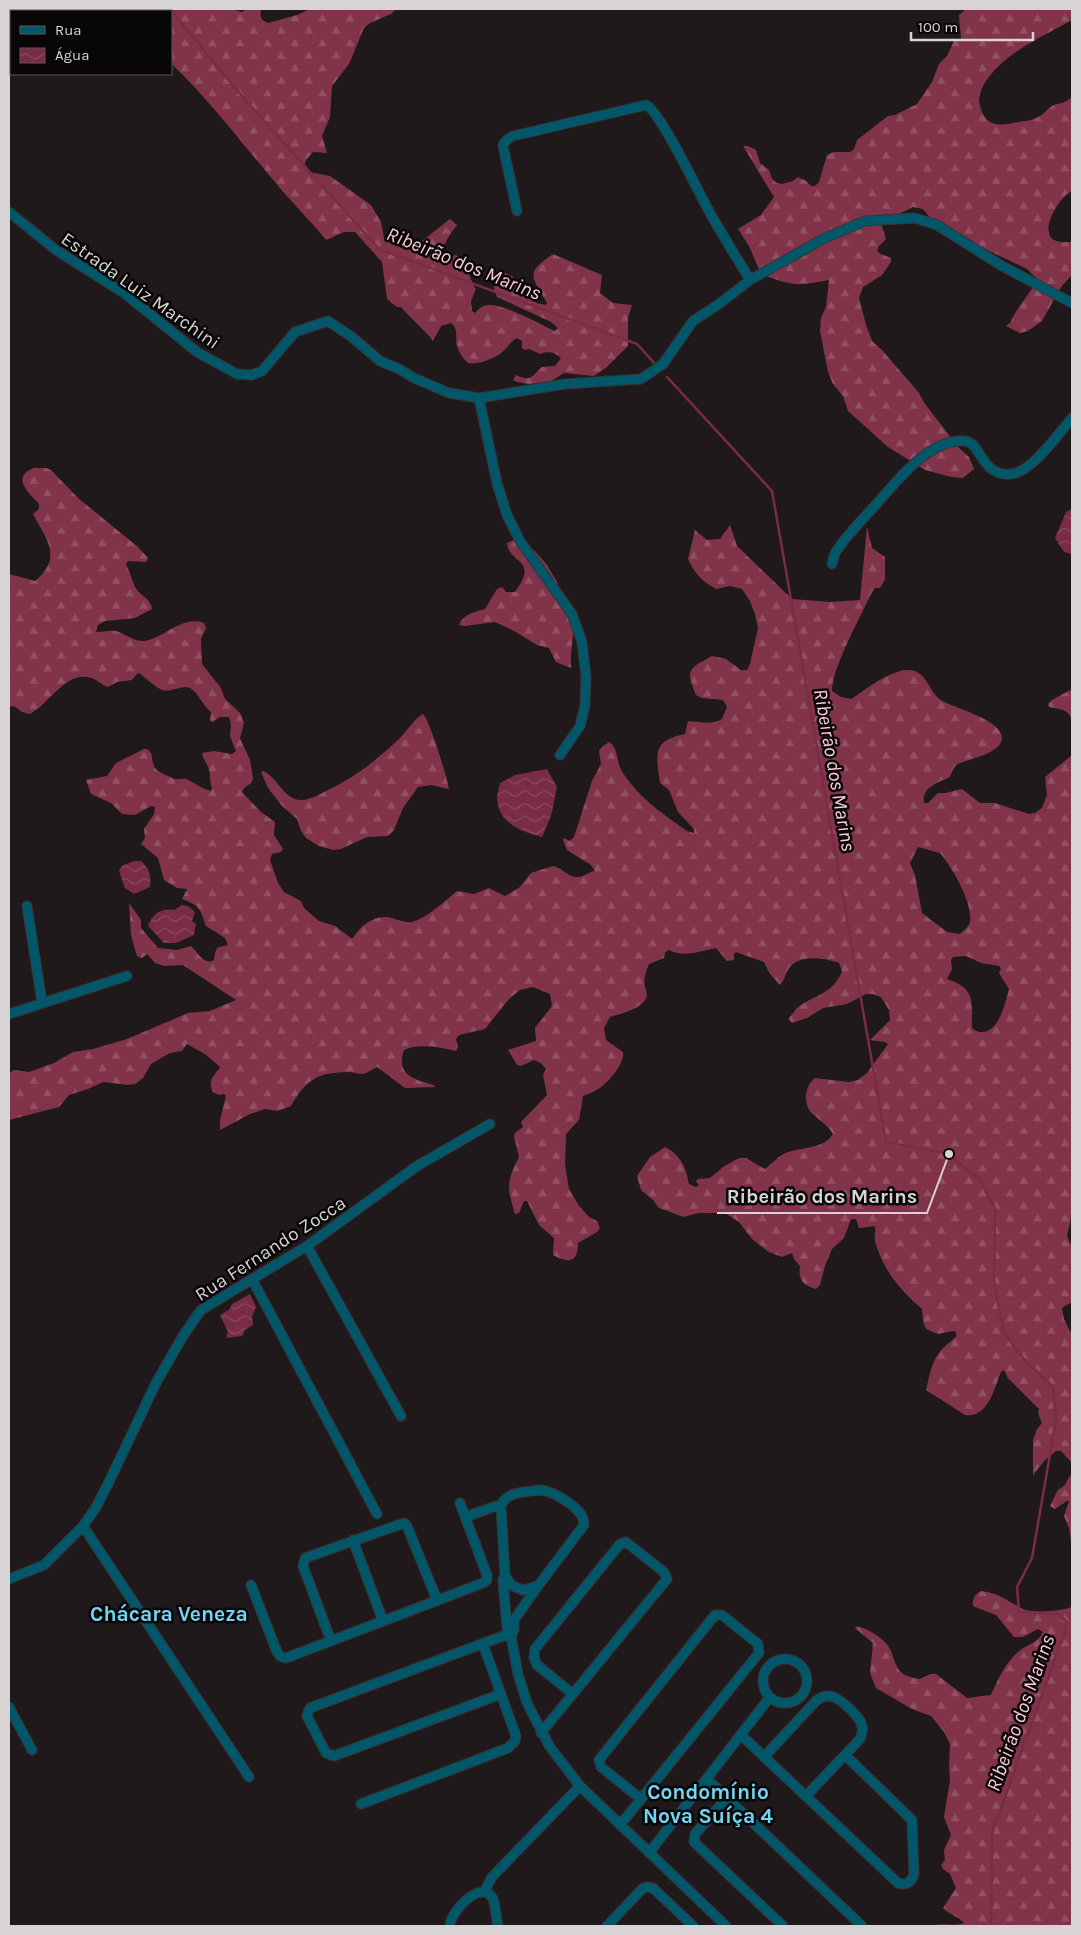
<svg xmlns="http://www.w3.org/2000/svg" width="1081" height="1935" viewBox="0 0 1081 1935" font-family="Karla,sans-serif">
<defs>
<pattern id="forest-firs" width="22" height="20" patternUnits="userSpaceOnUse" patternTransform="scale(1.25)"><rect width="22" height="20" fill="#81334a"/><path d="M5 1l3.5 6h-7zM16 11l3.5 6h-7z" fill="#925063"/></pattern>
<pattern id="water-waves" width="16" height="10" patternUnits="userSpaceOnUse" patternTransform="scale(1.25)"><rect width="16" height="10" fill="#792c44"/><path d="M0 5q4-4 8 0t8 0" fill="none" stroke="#8b4a5e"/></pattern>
</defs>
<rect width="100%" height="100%" fill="#20191b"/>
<path fill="url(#forest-firs)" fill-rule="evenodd" d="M107,9H230L242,12L246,9H261C260,17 260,20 268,23L297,15L310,9H396L391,14L370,23L364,28L349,64L332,86L330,117L322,136L327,153L313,152L306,160L304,167L310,172L330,176L371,205L381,222L384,238L399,233L417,245L450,219L457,225C449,235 442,245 444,258L456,255C470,262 467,277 476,289L471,301L472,311L475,313C479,309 482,305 488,305C505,304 539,324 555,331L558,328L551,322L497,297L494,289L495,272L502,271C519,280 528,284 536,303L546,305L547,303C532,276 524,274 553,254L602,275L600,293L613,303L632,305L628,318V346L607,367L594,376L564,373L551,381L529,384L517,382L513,380L516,375C532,383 532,375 542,367L555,366L561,358C555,352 547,351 540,354L529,349L525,350L522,348V341L517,338C510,341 508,348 502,352C495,359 476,365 468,363C463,359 459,352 457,346C455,337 459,329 451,323L441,326L433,341C423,328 411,319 401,307H397L387,299L382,262L355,232H344L326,240C310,220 291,202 275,182C241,142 209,100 171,63V11H107Z
M966,9H1072V20C1042,37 1007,51 986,81C980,90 977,99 981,109C987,129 1003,125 1018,122C1026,121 1034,120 1040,116C1045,113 1048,108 1052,106C1060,102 1063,105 1072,97V191C1060,196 1038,231 1054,240C1059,243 1065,242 1070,242L1072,240V275L1061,287L1042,321L1028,331L1020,333L1006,326L1010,323L1015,313L1038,280L1027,269L937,226L923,209L913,207L881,223L886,239L879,246L877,251L881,254L891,258V262L882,275L863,287L859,298L866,325L872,341L882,350L919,393L925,404L959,448L969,457L974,469L963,478L951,477L925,470L888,447L848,411L843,396L833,384L828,372L820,331L821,318L826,307L829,280C797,286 792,286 761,274L749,246L738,229L761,215L774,197L743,146H748L756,150L760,163L769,170L772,179L777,183L782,184L793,181L798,177L806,181L811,186H815L819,182L827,155L834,152H850L854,149L857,140L888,116L895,115L917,104L932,82L939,64L947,56L954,41L961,39L959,15Z
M34,468H46L51,470L78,498L138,547L148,558L146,562L128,561L126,564C130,572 132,580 135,587C140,596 151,598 152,609L135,618L105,621L98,625L96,632C102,632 110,630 116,631C126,634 134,642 145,641C165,637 183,615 204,623L206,628L201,639L202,664L221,688L225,699L240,713L244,723L240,738L250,760L253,778L251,783L244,788L242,792L261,812L275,822L274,835L283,849L281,852L272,854L270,860L278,883L284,892L301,901L304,908L319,921L335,926L351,938H353C362,924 376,914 392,918C399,920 405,923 412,922C427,918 445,901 457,891L474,894L489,888L505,896L520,887L531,873L553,866C562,868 567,876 576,877C583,878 588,872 595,871L591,865L567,850L563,840L564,838L570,841L574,837L592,781L601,764L599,751L602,747L609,742C619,748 616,764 623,773C641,800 662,813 687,831L694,833V829L678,812L669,790L660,783C656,753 652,741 685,734L688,721C700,722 712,725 722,719L727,707L723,700L702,698L696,695C685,668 689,669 712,656L726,659L741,670H747L750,664L758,628L755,614L750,601L742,589L730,586L716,589C702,581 695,574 688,559L695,530L707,540L720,539L730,525L737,546L792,599L830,602L860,600L867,527L872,548L885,557V579L880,588H875L871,594C860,618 832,668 832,691L841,697L852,699C865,689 892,669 910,670C928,672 929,693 942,701C955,708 1002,720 1002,738C1002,753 969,759 958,764C953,767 952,772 950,777C938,783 921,787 924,803H928L938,793H945L962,789L980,803H995L1029,814L1035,813L1042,808L1047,795L1045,777L1071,756L1072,752V1214L1067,1236L1072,1247V1302L1062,1308L1064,1319L1072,1335V1463L1061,1451H1056L1045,1460L1033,1475V1440L1037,1429L1042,1423L1038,1413L1039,1409L1008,1378L1004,1370L1001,1372C994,1388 989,1418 965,1415L926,1390C933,1362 932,1356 956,1337V1332L953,1331L938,1334L926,1329L923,1321L922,1309C900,1290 883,1270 875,1241C874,1236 876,1231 875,1226L859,1228L856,1219H851L844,1238L832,1249L825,1266L820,1285L816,1289C803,1285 798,1280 800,1266L794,1259L792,1253L782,1257L769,1252L752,1239L739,1222L725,1213H698L684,1217L659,1208L653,1200L641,1190L637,1176L650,1157L665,1147C681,1155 686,1168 689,1184L696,1187L699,1185L696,1181L698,1179L710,1178L723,1167L739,1158H746L765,1169C772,1163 780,1155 788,1152C803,1147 824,1149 833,1134C827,1124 817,1119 810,1111C803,1101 805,1086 815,1078L849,1082L858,1080L867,1073L888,1044L885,1042L870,1040L890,1020L889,1010L881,997L873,994H866L847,1004L823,1008L807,1018L792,1023L790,1021L789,1018C792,1015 794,1011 797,1008C813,995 833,995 842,971L839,963C826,958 800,954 790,967C785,973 785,980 780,985L770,974L764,962L736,952L734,954V960L727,961L716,948C700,951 684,958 669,950L665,952L664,958L649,964C646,971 643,979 645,987C646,990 647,993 647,995C646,1008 619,1014 610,1017L604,1028L606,1040L623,1052C625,1063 608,1083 598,1089C594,1092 588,1094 583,1096L579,1120L566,1134L565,1164L569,1189L579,1206L589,1217L597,1221L600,1228L597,1232L578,1243C578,1262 569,1264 553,1255L554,1238L539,1225L527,1201H524L519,1213L515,1214C507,1186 506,1183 519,1157L514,1136L516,1132L523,1127L521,1122L547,1095L543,1075L546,1069L542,1064L534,1060L521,1066L517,1065L508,1050L536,1041L535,1028L552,1006L550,994L533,987L520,990L509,999L485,1029L459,1035L456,1039L458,1047L456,1051C441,1047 418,1043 404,1050C396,1075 413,1079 434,1085L435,1087L405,1088L377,1067C373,1069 367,1073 363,1074C358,1074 352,1072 347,1072C316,1073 306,1080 291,1106L278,1111L265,1109L250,1114L220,1130V1120L226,1096L224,1094L219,1095L213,1092C208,1082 212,1077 219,1069L220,1067L205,1054L187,1044L182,1051L170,1053L151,1064L143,1078L135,1084L128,1085L103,1082L88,1089L69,1095L59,1107L9,1120V1073L14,1070L29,1072L54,1063L73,1052L93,1049L127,1039L188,1013L210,1011L236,1000L183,965L164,966L155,963L147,954L142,958L137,956L131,935L129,903L141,920V928L158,948L177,950L191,946C198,953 205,966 214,960C216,946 216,948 228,945L225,938L206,926C200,908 200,906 182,899L187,889L177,888L164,880L158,858L141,844L145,838L144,829L154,814L155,807L151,806L135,815L122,814L111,803L91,794L86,780L107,776L116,763L144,749C156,749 149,764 157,770C161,773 170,777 175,779C179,780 183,778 186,779C196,783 199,788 211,791L212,788C209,779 211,777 209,770C208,764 203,760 202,753L214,751L232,754L236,751L230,736L231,725L229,717H220L212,722L210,720L211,712C203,706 198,692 190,688C183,684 171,693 162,690C155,687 146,678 139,673L137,674L132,680L117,682L108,687C101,685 97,679 91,678C71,672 58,691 45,702C41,707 35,710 30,714L22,712L14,706L9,707V574L35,581C63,558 47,540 33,514L39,509V504C29,493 10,477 34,468ZM918,847L940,853C952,867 973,903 970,922C969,927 964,930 960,934L947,932L922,913L915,875L910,863ZM966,956L981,963L999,966L1001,969L999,973L1009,989C1005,1003 999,1034 980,1032C978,1032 975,1030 973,1029C971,1026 972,1021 972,1017C973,994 968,986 947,979L952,969L951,960L953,957Z
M514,540L522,542L535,551L547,565L557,582L574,627L571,654V668L556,662L549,648L537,645L514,631L495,622L465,626L459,625C463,614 475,612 485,609L497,589L502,587L506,592H515C540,558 509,565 507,543Z
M1072,689V721C1069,709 1060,709 1049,707L1048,704L1052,700Z
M423,714C430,721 447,777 449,789L431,785L418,787L403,808L394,830L388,836L367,837L341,849L333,850L319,846L306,838L301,831L297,819L282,806L268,788L261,772L264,771C276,778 281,791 291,797C301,804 315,797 324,792C356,777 374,762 399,739C406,732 415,718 423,714Z
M1072,1475V1549L1069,1528L1064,1516L1069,1501H1067L1055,1509L1050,1506L1058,1490L1065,1485L1069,1477Z
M981,1591C999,1593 1006,1600 1021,1608C1030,1614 1062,1611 1072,1607V1926H932C943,1922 955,1927 964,1923C958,1916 949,1915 943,1908L956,1888L950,1874L943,1869L941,1865L945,1860L944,1850L951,1835L944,1817L950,1780L949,1767L950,1744L944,1732L931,1716L912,1709L876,1688L870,1673L873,1643L855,1628L857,1626C870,1630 885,1638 891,1651C894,1658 895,1666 901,1672C905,1676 913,1678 919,1679L931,1674H936L967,1698L991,1695C998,1679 1007,1659 1022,1649C1031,1643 1038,1642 1043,1632L1038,1629L1023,1637H1014L996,1615L973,1606C972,1599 975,1594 981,1591Z"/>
<path fill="url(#water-waves)" d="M1072,509V554L1064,552L1055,538L1066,512Z
M547,769L557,787L551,816L542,837C522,832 499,824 497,799C497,794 499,788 500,783L515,775Z
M134,861H141C150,869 151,875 150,887L134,894L125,888L119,871L122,866Z
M182,905L188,906L195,912L192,921L196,924L194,935L176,943H164L148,926C153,913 161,908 175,910Z
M250,1294L256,1307L252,1317L253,1325L245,1330L242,1336L226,1338L228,1332L220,1315L230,1309L232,1304Z"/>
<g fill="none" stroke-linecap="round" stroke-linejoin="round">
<path stroke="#792c44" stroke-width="2.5" d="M170,9L246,101L379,249L637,344L657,366
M667,377L772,491L886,1142L949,1154L981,1182L995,1209L994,1284L1004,1333L1023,1358L1053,1387L1056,1420L1032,1558L1017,1587L1019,1612L1058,1614L1067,1622L1065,1631L992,1833L991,1926"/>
<defs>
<path id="street" d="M517,211L503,146C506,136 517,135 526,133L646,105C660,111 700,195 710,213C723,236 737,258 750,280
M9,212L56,250L124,293L197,352L237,374L252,375L262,371L295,332L328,321L352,337L380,361L399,369L414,378L449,393L479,398L565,384L641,379L663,364L693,321L719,304L750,280L825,238L865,221L915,218L937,225L1002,266L1072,303
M479,398L497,483L507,515L520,541L572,614L582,642L586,677L585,706L580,726L560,755
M832,564C833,559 834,554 837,550C847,535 860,522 872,509C889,490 907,467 929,452C938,446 953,439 965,441C982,443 981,477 1011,474C1031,473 1060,432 1072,418
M27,906L42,1002
M9,1014L127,976
M307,1246L401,1416
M252,1279L377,1514
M541,1490C555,1492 585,1509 584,1525L538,1586L522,1590L511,1585L505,1575L501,1506C506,1491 527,1492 541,1490Z
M465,1517L496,1506H501
M83,1526L249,1777
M353,1540L383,1621
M505,1575L503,1580L507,1628L511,1636L518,1674L527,1703L550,1747L580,1786L726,1926
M9,1579L44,1565L83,1526L95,1509L108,1484L156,1383L183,1336L201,1310L307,1246L417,1166L490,1124
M251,1585L277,1652L280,1656L286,1658L483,1583L487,1580V1575L460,1503
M511,1636L514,1630V1620L538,1586
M331,1641L303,1566L305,1558L404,1523L407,1526L437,1600
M763 1681a22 22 0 1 1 44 0a22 22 0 1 1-44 0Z
M501,1694L334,1756L326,1753L307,1716L310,1708L503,1636H511
M9,1707L32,1750
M541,1733L667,1579L664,1572L626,1542L620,1544L535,1649L534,1658L537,1665L573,1694
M741,1735L898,1883C906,1886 912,1882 914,1874L912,1820L845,1755
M764,1757L817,1700C830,1691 839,1699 849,1708C858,1717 867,1725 860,1739L806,1796
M707,1779L862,1926
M727,1798L695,1834L694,1842L783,1926
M361,1804L508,1748L515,1741L516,1736L483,1644
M620,1825L759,1653L758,1644L722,1615H715L599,1760L601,1767L641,1799
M649,1853L770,1697
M484,1892L492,1877L580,1786
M450,1926C449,1913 482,1877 493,1899C496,1907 496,1918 498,1926
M607,1926L643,1888L647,1887L653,1888L693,1926"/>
</defs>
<use href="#street" stroke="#3a3335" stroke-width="11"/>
<use href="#street" stroke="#00576a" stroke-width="9"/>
</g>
<g text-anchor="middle" stroke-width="5" stroke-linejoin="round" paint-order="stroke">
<g font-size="19" fill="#d8d4d5" stroke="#080606">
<text transform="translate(141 290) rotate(35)" y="7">Estrada Luiz Marchini</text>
<text transform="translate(270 1248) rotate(-33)" y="7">Rua Fernando Zocca</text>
</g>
<g font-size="20" font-style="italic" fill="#fbcbd5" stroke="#080606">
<text transform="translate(464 263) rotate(22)" y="7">Ribeirão dos Marins</text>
<text transform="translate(835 770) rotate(80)" y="7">Ribeirão dos Marins</text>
<text transform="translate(1020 1713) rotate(-70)" y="7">Ribeirão dos Marins</text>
</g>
<g font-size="21" font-weight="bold" fill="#73d5f1" stroke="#080606">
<text x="169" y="1621">Chácara Veneza</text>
<text x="708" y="1799">Condomínio<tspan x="708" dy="24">Nova Suíça 4</tspan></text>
</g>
</g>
<path fill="none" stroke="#d8d4d5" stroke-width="2" d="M949 1154L927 1213H717"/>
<circle fill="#d8d4d5" stroke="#080606" stroke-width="2" cx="949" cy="1154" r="5"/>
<g font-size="20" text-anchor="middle" font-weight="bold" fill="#d8d4d5" stroke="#080606" stroke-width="5" stroke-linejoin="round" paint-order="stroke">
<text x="822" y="1203">Ribeirão dos Marins</text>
</g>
<rect width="1081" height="1935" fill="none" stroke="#d8d4d5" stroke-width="20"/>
<rect x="10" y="10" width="162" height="65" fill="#080606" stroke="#5b5859"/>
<rect x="20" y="26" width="25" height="8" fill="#00576a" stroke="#5b5859"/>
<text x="55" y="35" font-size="15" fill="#d8d4d5">Rua</text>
<rect x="20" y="48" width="25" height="15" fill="url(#water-waves)" stroke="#5b5859"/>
<text x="55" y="60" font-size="15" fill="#d8d4d5">Água</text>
<path d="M911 32v8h122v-8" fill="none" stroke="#d8d4d5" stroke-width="2.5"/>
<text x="918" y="32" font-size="15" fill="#d8d4d5" stroke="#080606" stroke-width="4" paint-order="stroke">100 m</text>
</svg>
